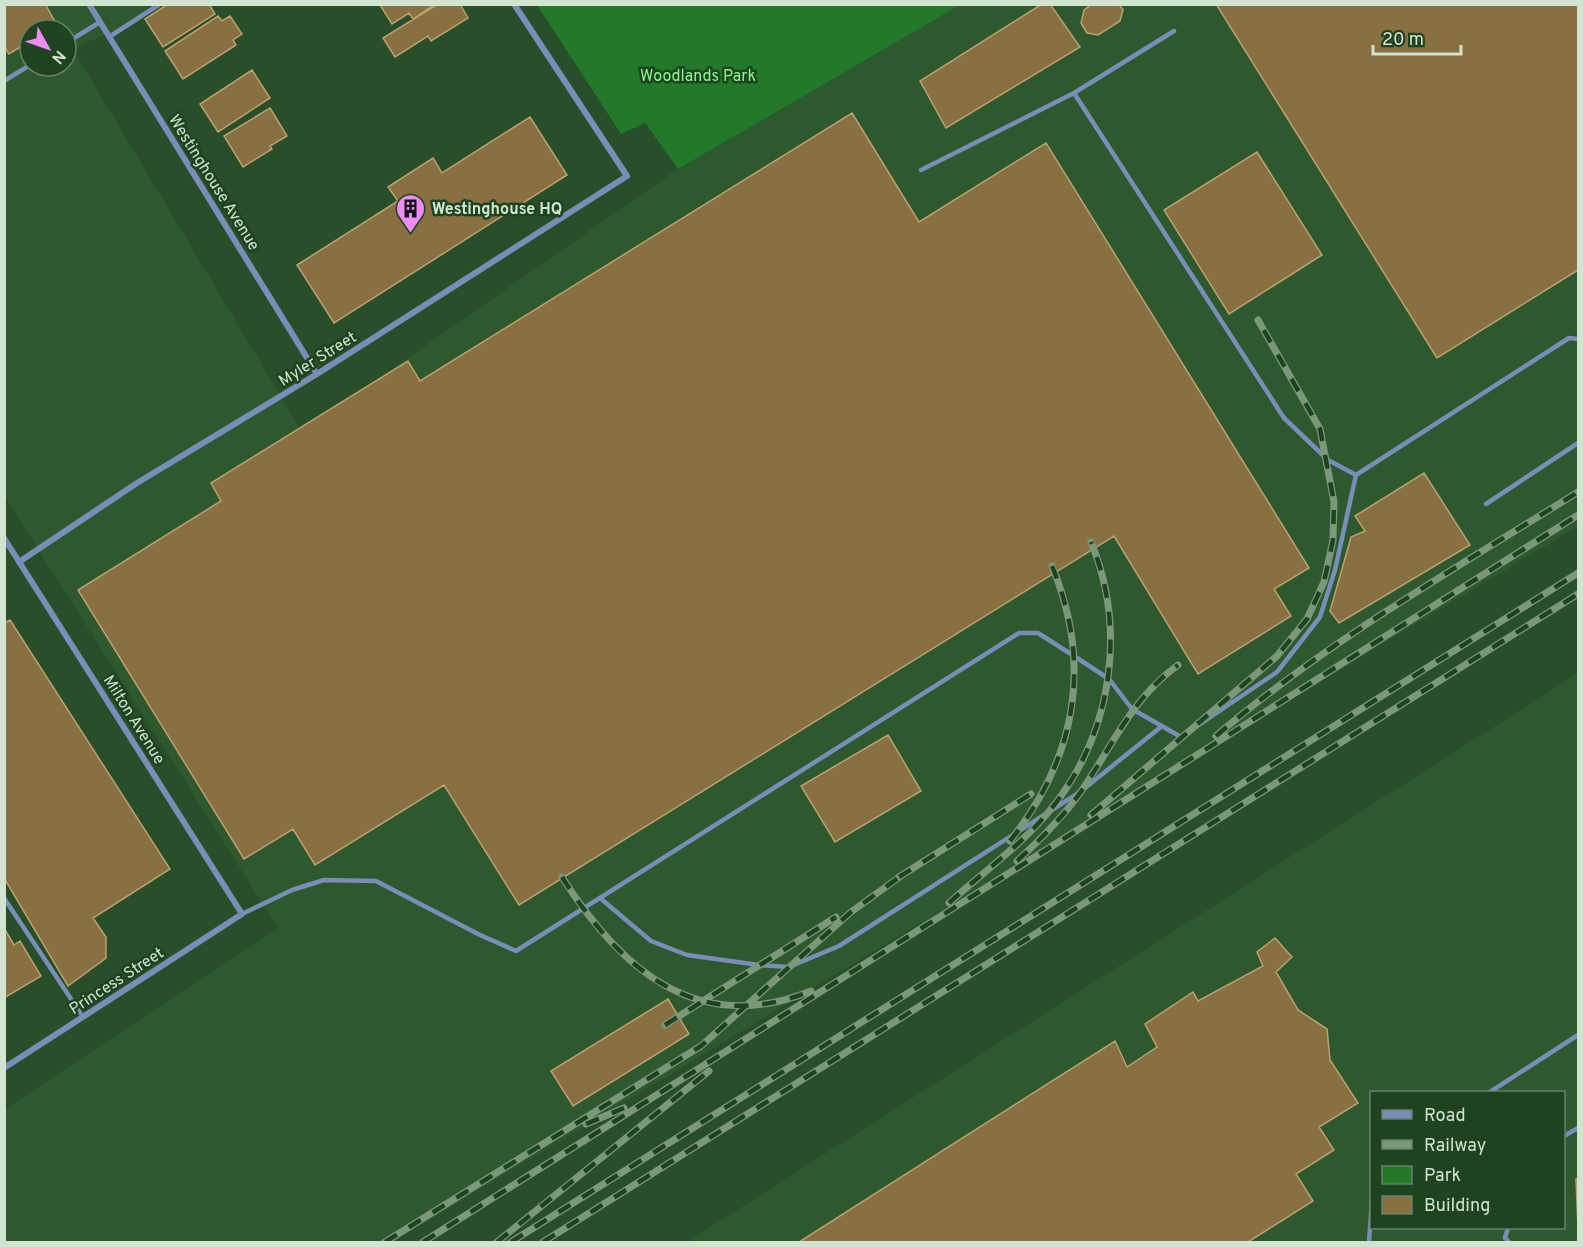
<svg xmlns="http://www.w3.org/2000/svg" width="1583" height="1247" viewBox="0 0 1583 1247" font-family="Overpass,sans-serif">
<rect width="100%" height="100%" fill="#294e2a"/>
<path fill="#2e592f" fill-rule="evenodd" d="M5,5H160L127,26L72,48L302,432L678,169L960,5H1578V526L393,1242H5V1109L278,928L5,497ZM30,30H66V66H30Z
M1578,673V1242H687ZM1372,1092H1564V1228H1372Z"/>
<path fill="#217929" d="M537,5H960L678,169L645,123L621,134Z"/>
<path fill="#887040" stroke="#baa16f" stroke-width="1.5" d="M4,4H45L57,25L49,30H30V41L9,54L4,46Z
M168,4H209L215,14L163,47L145,19Z
M435,4L413,19L409,13L392,24L380,5Z
M438,4H460L468,18L431,41L428,36L395,57L383,38Z
M1042,4H1050L1080,47L946,128L920,81Z
M1092,4H1119L1123,10L1120,21L1098,35L1087,33L1081,23L1084,10Z
M1216,4H1578V270L1437,358Z
M218,16L222,21L230,16L242,34L233,40L236,45L183,79L165,51Z
M252,70L270,98L218,132L200,104Z
M270,108L287,136L270,146L272,149L243,167L224,136Z
M852,113L919,222L1046,143L1309,568L1274,589L1291,616L1198,674L1114,536L519,905L444,785L315,865L293,829L244,859L78,590L221,501L211,483L408,361L420,381Z
M530,117L567,175L334,323L297,265L398,201L388,187L433,158L442,173Z
M1257,152L1322,255L1229,314L1164,210Z
M1424,473L1470,545L1339,623L1330,611L1351,537L1365,531L1355,516Z
M10,620L170,869L93,918L106,937V958L68,986L4,878V623Z
M888,735L921,791L835,842L801,786Z
M4,928L14,945L20,941L41,976L4,998Z
M1275,938L1292,957L1276,972L1298,1010L1327,1029L1330,1060L1358,1103L1319,1127L1334,1150L1296,1174L1313,1201L1248,1242H799L1115,1041L1127,1067L1157,1047L1145,1024L1193,992L1198,1001L1263,966L1257,952Z
M668,999L689,1034L573,1106L551,1071Z
M1578,1178V1228L1576,1179Z"/>
<g fill="none" stroke-linecap="round" stroke-linejoin="round">
<path stroke="#788db8" stroke-width="4.5" d="M109,37L160,4
M66,43L100,22
M4,81L30,65
M1074,93L1174,31
M921,170L1074,93L1284,418L1328,460L1356,475
M1486,504L1578,443
M4,898L83,1017
M600,898L651,941L687,955L759,965L789,967L839,946L1080,792L1162,726
M242,914L292,890L324,880L376,881L480,935L516,951L1019,633H1038L1074,656L1109,679L1132,709L1181,737L1277,672L1320,617L1335,570L1356,475L1569,338L1578,339
M1490,1092L1578,1035
M1564,1136L1578,1128
M1508,1228L1505,1238L1509,1242
M1369,1242L1372,1200"/>
<path stroke="#788db8" stroke-width="6" d="M89,4L317,374
M4,538L242,914L4,1068
M19,562L137,483L317,374L627,176L514,4"/>
<defs>
<path id="rail" d="M1216,736C1327,641 1455,569 1578,492
M1091,815L1277,656L1307,619L1324,582L1333,540L1334,502L1320,429L1258,320
M1010,841C1076,758 1093,665 1052,566
M1017,861C1040,840 1062,818 1080,793C1112,747 1131,699 1178,665
M562,877C620,969 697,1037 811,991
M899,877L1031,794
M949,903C985,870 1029,840 1058,800C1113,726 1126,627 1091,542
M665,1025L836,917
M586,1124L624,1108
M385,1242L701,1046L851,912L905,873
M423,1242L1578,515
M497,1242L709,1071
M511,1242L1578,573
M543,1242L1578,594"/>
</defs>
<use href="#rail" stroke="#7b987b" stroke-width="7"/>
<use href="#rail" stroke="#1f4320" stroke-width="4.5" stroke-dasharray="14" stroke-linecap="butt"/>
</g>
<defs>
<symbol id="building-pin" viewBox="-11 -11 22 30"><path d="M0 17L-7.5 6A9.5 9.5 0 1 1 7.5 6Z" fill="#ef8bf7" stroke="#1f4320"/><path d="M-4-6H4V6H1V3H-1V6H-4ZM-2.5-4.3h1.7v1.8h-1.7ZM.8-4.3h1.7v1.8H.8ZM-2.5-1h1.7V.8h-1.7ZM.8-1h1.7V.8H.8Z" fill="#111"/></symbol>
</defs>
<g fill-rule="evenodd">
<use href="#building-pin" x="394" y="192" width="33" height="45"/>
</g>
<g text-anchor="middle" stroke-width="5" stroke-linejoin="round" paint-order="stroke">
<g font-size="16" fill="#87fa89" stroke="#1f4320">
<text x="698" y="81">Woodlands Park</text>
</g>
<g font-size="16" fill="#d0e4cf" stroke="#1f4320">
<text transform="translate(215 182) rotate(58)" y="6">Westinghouse Avenue</text>
<text transform="translate(317 358) rotate(-32)" y="6">Myler Street</text>
<text transform="translate(135 719) rotate(58)" y="6">Milton Avenue</text>
<text transform="translate(116 980) rotate(-33)" y="6">Princess Street</text>
</g>
<g font-size="16" font-weight="bold" fill="#d0e4cf" stroke="#1f4320" text-anchor="start">
<text x="432" y="214">Westinghouse HQ</text>
</g>
</g>
<rect width="1583" height="1247" fill="none" stroke="#d0e4cf" stroke-width="12"/>
<rect x="1370" y="1091" width="195" height="138" fill="#1f4320" stroke="#668366" stroke-width="1.5"/>
<rect x="1382" y="1110" width="30" height="9" fill="#788db8" stroke="#668366" stroke-width="1.5"/>
<text x="1424" y="1121" font-size="18" fill="#d0e4cf">Road</text>
<rect x="1382" y="1140" width="30" height="9" fill="#7b987b" stroke="#668366" stroke-width="1.5"/>
<text x="1424" y="1151" font-size="18" fill="#d0e4cf">Railway</text>
<rect x="1382" y="1166" width="30" height="18" fill="#217929" stroke="#668366" stroke-width="1.5"/>
<text x="1424" y="1181" font-size="18" fill="#d0e4cf">Park</text>
<rect x="1382" y="1196" width="30" height="18" fill="#887040" stroke="#668366" stroke-width="1.5"/>
<text x="1424" y="1211" font-size="18" fill="#d0e4cf">Building</text>
<g transform="translate(48 48) rotate(130)"><circle r="28" fill="#1f4320" stroke="#668366" stroke-width="1.5"/>
<path d="M0-4.5L10 22L0 15L-10 22Z" fill="#ef8bf7"/>
<text y="-9" font-size="16" font-weight="bold" text-anchor="middle" fill="#d0e4cf">N</text>
</g>
<path d="M1373 45v9h88v-9" fill="none" stroke="#d0e4cf" stroke-width="3"/>
<text x="1382" y="45" font-size="18" fill="#d0e4cf" stroke="#1f4320" stroke-width="4.5" paint-order="stroke">20 m</text>
</svg>
